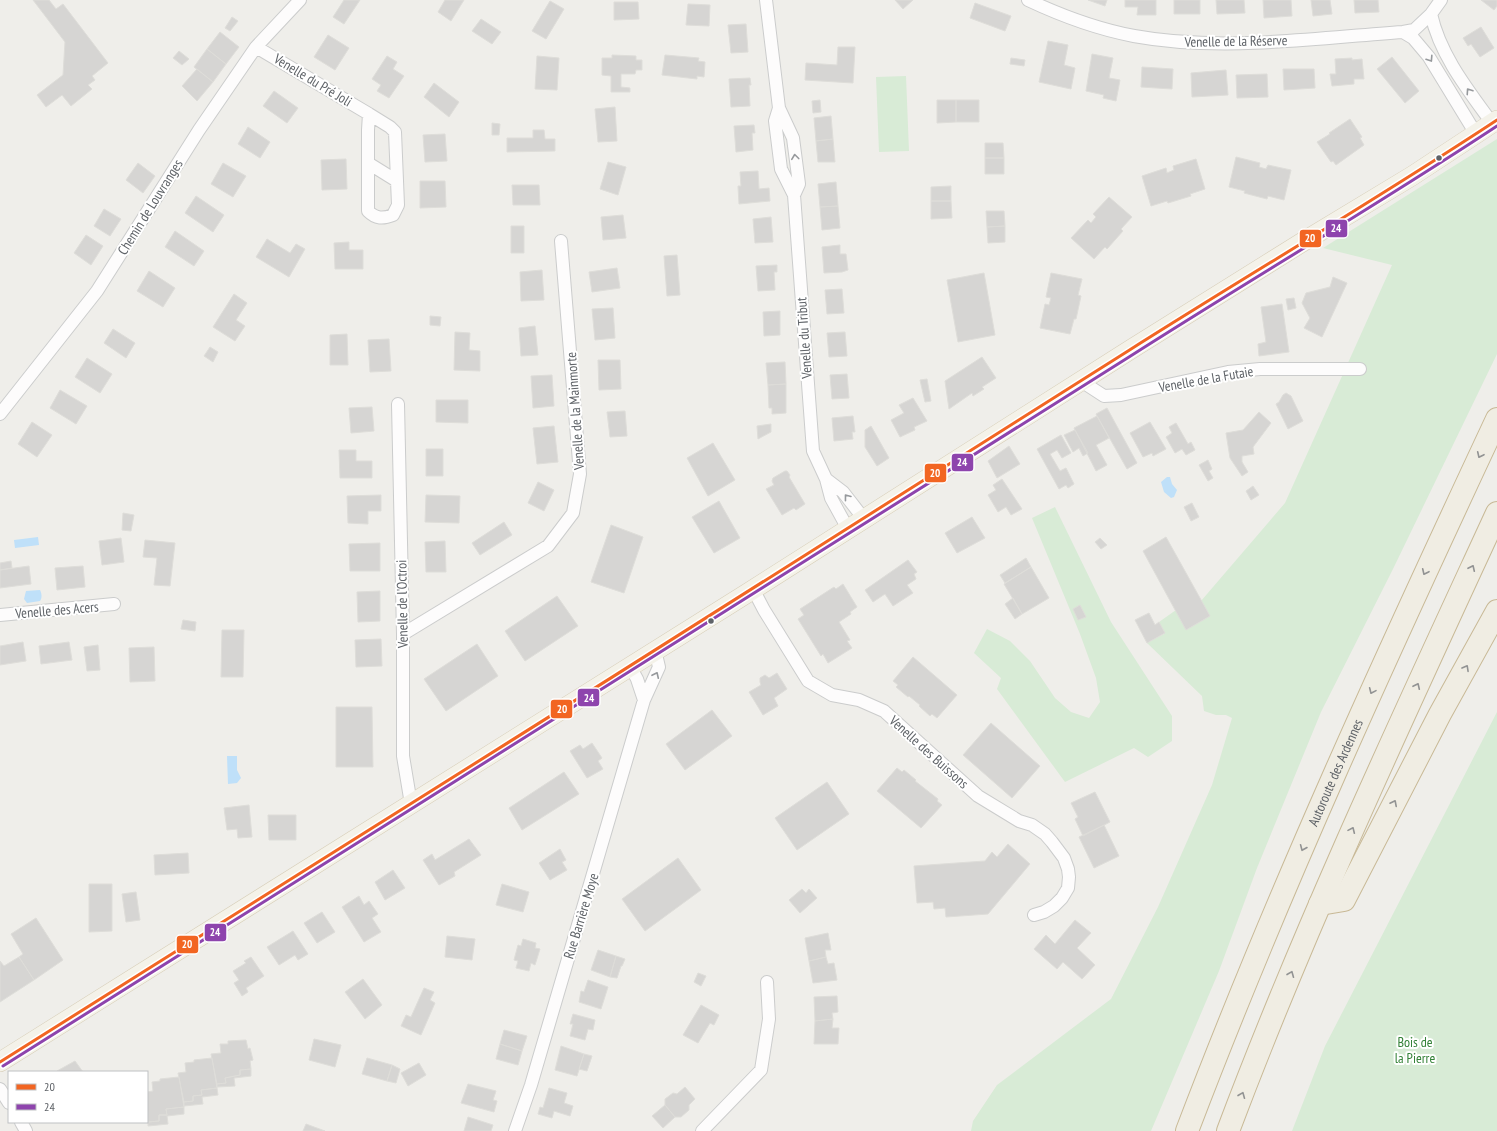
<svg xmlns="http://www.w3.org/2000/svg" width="1497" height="1131" viewBox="0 0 1497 1131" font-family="'PT Sans Narrow',sans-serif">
<rect width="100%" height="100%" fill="#efeeea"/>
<path fill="#d8ebd6" d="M906,76L909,151L879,152L876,77Z
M1497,139V354L1393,569L1321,712L1257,868L1219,971L1151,1131H971L973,1121L997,1085L1111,999L1158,907L1212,785L1232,718L1226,715H1216L1204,711L1202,696L1147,643L1164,634L1159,622L1176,610L1186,630L1210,616L1201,601L1285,503L1392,265L1323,248Z
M1055,507L1111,622L1172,716V741L1148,757L1134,748L1065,782L997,689L1001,678L974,653L987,629L1010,641L1030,661L1055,698L1071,712L1089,718L1100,702L1096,678L1080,634L1032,518Z
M1497,712V1131H1292L1325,1046Z"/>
<path fill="#bfe0f9" d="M1167,477H1170L1172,484L1177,490L1174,497L1171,498L1164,492L1161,482Z
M38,537L39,545L15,548L14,540Z
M40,590C42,594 42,598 40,601L27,603L24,599L26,591Z
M227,756H237V770L241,778L237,783L228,784Z"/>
<path fill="#d6d5d3" stroke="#deddd9" d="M33,0H49L56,9L63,4L108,63L92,76L95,80L88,85L92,89L71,106L62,95L46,107L37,95L63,75L65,42Z
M344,0H360L344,24L333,17Z
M445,0H464L451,21L438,12Z
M895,0H913L903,9Z
M1088,0H1107L1105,6Z
M1125,0H1156V15H1137L1138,7H1125Z
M1174,0H1200V14H1174Z
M1216,0H1244L1245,13L1217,14Z
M1263,0H1291L1292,16L1264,18Z
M1311,0H1330L1332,14L1313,16Z
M1354,0H1378L1379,12L1355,13Z
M1481,0H1497V6L1494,10Z
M550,1L564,9L546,39L532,31Z
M614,2H638L639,19L614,20Z
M975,3L1011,16L1005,31L970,18Z
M688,4L710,5L709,26L686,25Z
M232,17L238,21L230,31L225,28Z
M481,19L501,32L492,44L472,31Z
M746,24L748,52L731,53L728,25Z
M1481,27L1494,48L1480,57L1471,44L1468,46L1463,38Z
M220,32L239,47L226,64L207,49Z
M328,35L349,48L335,70L314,57Z
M1048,41L1068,45L1064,65L1075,68L1071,89L1039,82Z
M838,47H855L853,83L805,80L806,63L837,65Z
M207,49L226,64L213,82L194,67Z
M179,51L189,59L182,65L173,58Z
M1092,54L1113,58L1109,78L1120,80L1116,101L1103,98L1104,95L1086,91Z
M612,55L636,56V60H642V70H636L635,74H621V87L630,88V92H611V76L602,75V58H612Z
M665,55L699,58L698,61L705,62L704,77L697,76V79L662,75Z
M387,56L397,62L393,69L404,76L389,98L377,91L381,85L372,79Z
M537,56L559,58L557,90L535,89Z
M1392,57L1419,91L1405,103L1377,69Z
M1011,58L1025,60L1024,66L1010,64Z
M1352,58V60L1362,59L1364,79H1354V84L1332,86L1330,74H1336L1335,59Z
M1142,67L1173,69L1172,89L1141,87Z
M197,69L213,82L197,101L182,86Z
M1283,69H1314L1315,88L1284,90Z
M1226,70L1228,95L1192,97L1191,73Z
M1267,74L1268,97L1237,98L1236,75Z
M750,78L751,85H749L750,106L731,107L729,79Z
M434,83L459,102L449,117L424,97Z
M274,91L298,108L287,123L263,106Z
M820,100L821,112L813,113L812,101Z
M937,100H956V122L937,123Z
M956,100H979V122H956Z
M615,107L617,141L598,142L595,109Z
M831,116L833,139L816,141L814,118Z
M1350,119L1362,137L1360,138L1364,145L1336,165L1333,161L1331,162L1317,142L1330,134L1329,133Z
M492,123L500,124L499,135H492Z
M754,125L755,133H752L753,150L736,152L734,126Z
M248,127L270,142L260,158L238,144Z
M533,130H544L545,139H555V151L507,152V138H533Z
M445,134L447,161L425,162L423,135Z
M833,139L835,162H818L816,141Z
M985,143H1003L1004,158H985Z
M1236,157L1260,163L1259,167L1266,169L1268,165L1291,170L1284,200L1268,196L1267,199L1244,193L1245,191L1229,187Z
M985,158H1004V174H985Z
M346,159L347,189L322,190L321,160Z
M1196,159L1205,189L1190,194L1191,196L1168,203L1167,201L1151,206L1142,176L1166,168L1167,173L1174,170L1173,166Z
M608,162L626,167L618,195L600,189Z
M138,163L155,176L143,193L126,180Z
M223,163L246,176L233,197L211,184Z
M758,171L759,189L769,188L770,201L739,204L738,186H741L740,172Z
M420,181H445L446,207L420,208Z
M836,182L838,206L820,207L818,184Z
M512,185H539L540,205H513Z
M951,186V201H931V187Z
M196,196L224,215L213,232L185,213Z
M1109,197L1132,217L1121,229L1123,231L1107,249L1105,247L1094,259L1071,238L1088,220L1091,223L1096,217L1093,214Z
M931,201H951L952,218L931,219Z
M838,206L840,228L822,230L820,207Z
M104,209L121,219L110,236L94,226Z
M986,211H1004L1005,226L987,227Z
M623,215L626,238L603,240L601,217Z
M771,217L773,242L755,243L753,219Z
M511,226H524V253H511Z
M1005,226V242L988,243L987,227Z
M175,231L204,251L194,266L165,247Z
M86,235L103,246L91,265L74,253Z
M267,239L290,253L296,244L305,249L289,277L256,257Z
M349,242V250H363V269H335L334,243Z
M840,245V254H846L848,270L842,272L824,273L822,247Z
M677,255L680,295L667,296L664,256Z
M777,265V272H774L775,290L758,291L756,266Z
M617,268L620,288L592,292L589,272Z
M542,270L544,300L521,301L520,272Z
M149,271L175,288L163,307L137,291Z
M984,273L995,335L958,342L947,280Z
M1051,273L1082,279L1078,295L1081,296L1076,319H1074L1070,334L1040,328L1045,304L1049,305L1051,298L1046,297Z
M1333,277L1347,283L1322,337L1304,328L1310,318L1302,303L1306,293L1330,287Z
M842,289L844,313L827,314L825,290Z
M234,294L247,303L236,320L245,326L235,341L213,327Z
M1294,298L1296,308L1288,310L1286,299Z
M1282,304L1289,352L1259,356L1258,344L1266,342L1261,307Z
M613,308L615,338L595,340L592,309Z
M780,311V335L764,336L763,312Z
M430,316L441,317L440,326L430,325Z
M535,326L538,355L521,356L519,328Z
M113,329L135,343L126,358L104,343Z
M455,332L470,333L469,350L480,351V371L454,370Z
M845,332L847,356L829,357L827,333Z
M347,334L348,365H330V335Z
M389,339L391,371L370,372L368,340Z
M210,347L218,352L213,362L204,356Z
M982,357L996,378L982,387L984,389L973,396L972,393L949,409L945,381Z
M87,358L112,374L100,393L75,377Z
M598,360H620L621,389L599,390Z
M785,362L786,384L768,385L766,363Z
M847,374L849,398L832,399L830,375Z
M552,375L554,406L533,408L531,376Z
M927,379L931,401L925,402L920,380Z
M786,384V413L772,414V408H769L768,385Z
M60,390L87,406L76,424L50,408Z
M1286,393L1291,396L1303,421L1288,429L1276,404L1279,402L1283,395Z
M913,398L927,421L914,427L915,430L900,437L891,420L904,413L899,405Z
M436,400H468V423L436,422Z
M372,407L374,431L351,433L349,408Z
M1107,408L1137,463L1127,469L1096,414Z
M625,411L627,436L610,437L607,412Z
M1259,412L1271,423L1253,447L1254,454L1242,456V462L1248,472L1242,476L1230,458L1226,433L1243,430Z
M853,416L855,432H852L853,439L834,441L832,418Z
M1097,416L1109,438L1096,445L1107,465L1096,471L1074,428Z
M32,422L52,435L37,457L18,444Z
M1150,422L1166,449L1153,456L1152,453L1143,457L1130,433Z
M1176,423L1188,444L1191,442L1195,450L1186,455L1182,449L1175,453L1166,437L1172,433L1169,427Z
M771,424V432L758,439L757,426Z
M554,426L558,462L537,464L533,428Z
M871,426L889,458L877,466L865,447V430Z
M1075,430L1088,453L1083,456L1079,448L1073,452L1064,435Z
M1061,435L1071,453L1062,458L1057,450L1050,454L1060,471L1066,468L1074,484L1068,488L1066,485L1059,489L1037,449Z
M713,443L735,480L708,496L687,458Z
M1009,446L1020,464L997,478L988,461Z
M426,449H443V476H426Z
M339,450H356V461H372V478H340Z
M1208,460L1212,469L1209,471L1213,478L1208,481L1199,465Z
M785,471H787L790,475L789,477L805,504L796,510L794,508L782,515L766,489L774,485L772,481L773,478Z
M1002,479L1022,509L1011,515L1006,507L998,512L988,495L996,490L993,485Z
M538,482L554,490L544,511L528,503Z
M1253,486L1259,495L1251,500L1246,491Z
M381,495V511H368V524L348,523L347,496Z
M426,495L460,496L459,523L425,522Z
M719,501L740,538L714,553L692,517Z
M1192,503L1199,517L1191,521L1184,507Z
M123,513L134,515L131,531L122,530Z
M972,517L985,538L957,553L945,533Z
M504,522L512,535L480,555L472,543Z
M611,525L643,537L624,593L591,582Z
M1166,537L1210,616L1186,630L1143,551Z
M121,538L124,562L102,565L99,541Z
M1100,538L1107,545L1101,549L1095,542Z
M145,540L175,543L170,586L154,585L157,558L143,557Z
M445,541L446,572H426L425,542Z
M380,543V571H350L349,544Z
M1026,558L1031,567L1005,583L1000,575Z
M908,560L917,572L914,574L916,579L907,585L913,593L893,606L885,594L873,602L865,590Z
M11,561L12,568L0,570V563Z
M29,566L31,584L0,588V570Z
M83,566L85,587L57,590L55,568Z
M1031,567L1049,598L1022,614L1004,584Z
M843,584L857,607L850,612L851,614L839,622L850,640L847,641L852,648L828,663L823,654L821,656L798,619L804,615L800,609L834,587L836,589Z
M380,591V621L358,622L357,592Z
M557,596L578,626L525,661L505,631Z
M1013,598L1022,614L1015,619L1005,604Z
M1080,605L1086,617L1078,620L1073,609Z
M1149,613L1155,625L1159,622L1165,633L1147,643L1135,620Z
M183,620L196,622L195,631L181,629Z
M222,630H244L243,677H221Z
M381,639L382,666L356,667L355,640Z
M23,642L26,661L0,665V646Z
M69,642L72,660L41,664L39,646Z
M477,644L498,676L446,711L424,679Z
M98,645L100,670L87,671L84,647Z
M154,647L155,681L130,682L129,648Z
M913,657L957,695L937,718L932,714L930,716L919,706L920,705L909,696L908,697L896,687L898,685L893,681Z
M777,673L787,689L774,698L778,706L763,715L749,692L761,685L760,682V678L765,675L769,678Z
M336,707H372L373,767H336Z
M712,710L732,736L685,770L666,744Z
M991,723L1040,766L1012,798L963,755Z
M592,743L602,758L598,761L603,769L587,778L570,751L580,745L583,749Z
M897,768L902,772L904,770L916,780L915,781L938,799L937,801L942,805L921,828L877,791Z
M564,772L579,794L522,830L509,808Z
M827,782L849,814L797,850L775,818Z
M1095,792L1110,822L1083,836L1075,819L1078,817L1071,803Z
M249,805L252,837L238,838L237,829L227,830L224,808Z
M268,815H296V840H269Z
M1104,825L1119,856L1094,868L1079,837Z
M469,839L481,855L454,872L455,876L439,885L423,860L432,854L435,860Z
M1008,844L1030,864L988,914L946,917L945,908L934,909L933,902L917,903L914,866L985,861L992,852L997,857Z
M560,849L566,860L562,862L567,870L550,880L539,863Z
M188,853L189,873L155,875L154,855Z
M678,858L701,890L645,931L622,899Z
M393,870L405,888L385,900L375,882Z
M89,884H112V931L89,932Z
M502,884L529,892L523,912L496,905Z
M802,889L806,893L809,889L817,898L800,913L789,900Z
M136,892L140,920L126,922L122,894Z
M359,896L364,905L369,901L378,914L372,918L381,932L364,942L342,907Z
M322,912L335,932L317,943L304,923Z
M36,918L63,960L34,980L19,957L23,954L11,934Z
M1075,920L1091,933L1077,948L1095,965L1082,979L1063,962L1057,969L1034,949L1046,935L1055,944Z
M293,931L308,954L298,960L295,955L279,965L267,947Z
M828,933L831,950H825L826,957L809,961L805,938Z
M447,936L475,939L472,960L445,957Z
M523,939L536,943L535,948L540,949L535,965L531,963L529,971L516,968L518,961L514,960L518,945L521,946Z
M598,950L616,956L610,977L591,970Z
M616,956L625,959L622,966H621L617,978L610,977Z
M19,957L34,980L0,1002V961L4,966Z
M251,957L264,976L246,988L248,992L242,996L234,983L239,980L233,971L246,963L244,961Z
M826,957L828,964L834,963L837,980L813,983L809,961Z
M698,973L706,976L701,986L694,982Z
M363,979L382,1005L365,1019L345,992Z
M588,980L608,987L601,1009L579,1002L581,991L584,992Z
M424,988L434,992L430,1000L435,1003L421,1035L401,1026L406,1015L411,1017Z
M837,996L838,1012L832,1013L833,1019L815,1021L814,997Z
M701,1005L719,1015L714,1025L710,1023L698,1043L683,1035Z
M573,1014L595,1020L593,1030L588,1029L585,1040L570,1036L573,1024H570Z
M833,1019L832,1028H839L838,1044H814L815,1021Z
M504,1030L527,1036L522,1051L500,1044Z
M314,1039L341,1045L335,1067L309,1060Z
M246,1040L248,1049L250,1048L253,1060L250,1061L251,1069L240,1070V1075L225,1078L226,1083L217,1084L211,1054L221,1053L220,1044H228V1041Z
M500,1044L522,1051L518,1065L496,1059Z
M561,1046L584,1054L577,1076L555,1070Z
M584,1054L592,1056L587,1071L579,1069Z
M212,1058L217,1088L201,1090L202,1095L193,1096V1101L184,1102L178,1073L186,1072L185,1063L194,1062V1060Z
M367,1058L392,1065L387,1081L362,1074Z
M75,1061L83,1072H58L57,1071Z
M419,1063L426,1075L408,1086L401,1073Z
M392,1065L400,1069L396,1083L387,1081Z
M251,1069V1076L234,1078L235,1086L217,1087V1084L226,1083L225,1078L240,1075V1070Z
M179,1077L184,1107L166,1109L167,1115H159V1121L148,1122L147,1092L153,1091L152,1082L160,1081V1079Z
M468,1084L496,1091L493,1100L497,1101L494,1112L461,1103Z
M685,1087L695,1099L689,1105V1110L681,1117H675L665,1105V1099L673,1093L677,1094Z
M217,1088L218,1095L202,1097L203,1104L184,1106V1102L193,1101V1096L202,1095L201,1090Z
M549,1088L567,1093L564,1103L573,1106L570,1116L554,1111L552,1118L538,1114L540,1107L543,1108Z
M665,1105L675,1117L663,1128L652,1116Z
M184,1107V1114L167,1116L168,1124L148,1126V1122L159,1121V1115H167L166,1109Z
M468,1117L493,1125L491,1131H464Z
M306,1124L325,1131H303Z"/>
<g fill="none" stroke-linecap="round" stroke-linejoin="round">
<defs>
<path id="minor" d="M766,0L779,108L793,138L799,184L794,195
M1028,0C1062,16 1097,29 1134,36C1221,52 1315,38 1403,32L1414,30L1431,14L1441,0
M1431,14C1440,55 1468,90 1492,123
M1403,32L1413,38L1429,57L1476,134
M256,47L369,114L368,130V211C376,219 383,219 393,215L398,205L395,132L390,127L369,114
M779,108L775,121L781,169L794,195L813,451L826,479L831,498L848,529
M368,163L397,181
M1081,381L1104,396L1121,395L1228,372L1260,369H1360
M398,404L403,634V756L411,804
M0,414L97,291L199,130L256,47L300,0
M826,479L843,492L864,519
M753,589L764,610L808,681L832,695L859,700L884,711L978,796L1019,821L1032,825L1045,834L1052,842L1064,858L1068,869L1069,877L1068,888L1062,898L1054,906L1044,912L1034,915
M0,615L114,604
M403,634L548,546L573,513L580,474L561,241
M630,666L637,679L644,700
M0,1089L9,1103
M21,1122L26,1131
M515,1131L531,1085L644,700L659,667L655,650
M702,1131L761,1070L769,1019L767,982"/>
<path id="primary" d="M0,1062L746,594L1133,348L1301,243L1412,176L1497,120"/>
<g id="motorway">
<path d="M1320,904L1344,900L1440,714L1497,611"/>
<path id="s1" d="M1187,1131C1279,889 1387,654 1497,419"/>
<path d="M1228,1131C1307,921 1403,717 1497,513"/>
</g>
</defs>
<use href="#minor" stroke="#cbcccc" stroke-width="14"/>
<use href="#primary" stroke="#d7ceb8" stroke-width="20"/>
<use href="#motorway" stroke="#c8b996" stroke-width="24"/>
<use href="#minor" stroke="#fdfcfc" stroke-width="12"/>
<use href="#primary" stroke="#f4f2e9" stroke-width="19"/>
<use href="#motorway" stroke="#f0ede3" stroke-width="22"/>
<defs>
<path id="bus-1" d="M0,1062C376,826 753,589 1128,351C1251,273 1376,200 1497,120"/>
<path id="bus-2" d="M3,1066C378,830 754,595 1129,357C1251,279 1376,206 1497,126"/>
</defs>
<use href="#bus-1" stroke="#fff" stroke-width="6"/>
<use href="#bus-2" stroke="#fff" stroke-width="6"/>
<use href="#bus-1" stroke="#f26522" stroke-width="3"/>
<use href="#bus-2" stroke="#8e44ad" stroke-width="3"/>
</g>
<defs><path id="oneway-chevron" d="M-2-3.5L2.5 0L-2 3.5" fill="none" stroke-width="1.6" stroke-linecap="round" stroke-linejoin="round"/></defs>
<g stroke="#96999c">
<use href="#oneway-chevron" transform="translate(1430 59) rotate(57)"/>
<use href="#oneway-chevron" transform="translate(1469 91) rotate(-124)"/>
<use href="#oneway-chevron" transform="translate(795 157) rotate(-97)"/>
<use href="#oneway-chevron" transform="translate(847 497) rotate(-128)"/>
<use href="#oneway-chevron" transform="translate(656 675) rotate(-65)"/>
</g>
<g stroke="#929393">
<use href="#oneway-chevron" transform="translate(1480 455) rotate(115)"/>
<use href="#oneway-chevron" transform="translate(1472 568) rotate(-65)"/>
<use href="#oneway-chevron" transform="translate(1425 572) rotate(115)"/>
<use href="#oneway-chevron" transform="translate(1466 668) rotate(-61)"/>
<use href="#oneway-chevron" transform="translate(1417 686) rotate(-65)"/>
<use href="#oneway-chevron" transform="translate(1372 691) rotate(114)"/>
<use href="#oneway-chevron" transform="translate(1394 803) rotate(-63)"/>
<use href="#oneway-chevron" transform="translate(1352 830) rotate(-66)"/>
<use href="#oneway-chevron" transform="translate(1303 848) rotate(113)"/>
<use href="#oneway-chevron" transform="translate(1291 974) rotate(-68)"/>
<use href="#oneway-chevron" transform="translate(1242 1095) rotate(-68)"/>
</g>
<g fill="#5f6368" stroke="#fff" stroke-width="1.5">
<circle cx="1439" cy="158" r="3.5"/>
<circle cx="711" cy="621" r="3.5"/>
</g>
<g text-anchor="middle" stroke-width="4" stroke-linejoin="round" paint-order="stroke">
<g font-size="14" fill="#5f6368" stroke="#fff">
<text transform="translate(1236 41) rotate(-1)" y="5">Venelle de la Réserve</text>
<text transform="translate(313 80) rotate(31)" y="5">Venelle du Pré Joli</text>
<text transform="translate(150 207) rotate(-58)" y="5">Chemin de Louvranges</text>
<text transform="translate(804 338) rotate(-94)" y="5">Venelle du Tribut</text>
<text transform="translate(1206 379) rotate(-10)" y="5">Venelle de la Futaie</text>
<text transform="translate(575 411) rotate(-94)" y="5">Venelle de la Mainmorte</text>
<text transform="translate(402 604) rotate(-91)" y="5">Venelle de l'Octroi</text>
<text transform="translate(57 610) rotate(-5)" y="5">Venelle des Acers</text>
<text transform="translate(929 752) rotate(42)" y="5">Venelle des Buissons</text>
<text dy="5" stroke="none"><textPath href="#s1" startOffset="388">Autoroute des Ardennes</textPath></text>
<text transform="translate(581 916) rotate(-73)" y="5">Rue Barrière Moye</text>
</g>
<g font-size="14" fill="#348238" stroke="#fff">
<text x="1415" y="1047">Bois de<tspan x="1415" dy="16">la Pierre</tspan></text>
</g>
</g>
<g stroke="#fff" stroke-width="1.5">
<rect x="1325" y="219" width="23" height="19" rx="4" fill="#8e44ad"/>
<rect x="1299" y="229" width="23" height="19" rx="4" fill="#f26522"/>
<rect x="951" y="453" width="23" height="19" rx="4" fill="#8e44ad"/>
<rect x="924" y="463" width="23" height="20" rx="4" fill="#f26522"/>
<rect x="577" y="688" width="23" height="19" rx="4" fill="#8e44ad"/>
<rect x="550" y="699" width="23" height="20" rx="4" fill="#f26522"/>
<rect x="204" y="923" width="23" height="19" rx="4" fill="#8e44ad"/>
<rect x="176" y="935" width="23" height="19" rx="4" fill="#f26522"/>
</g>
<g font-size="11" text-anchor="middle" font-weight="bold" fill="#fff">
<text x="1336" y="232">24</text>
<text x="1310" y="242">20</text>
<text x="962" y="466">24</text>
<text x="935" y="477">20</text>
<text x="589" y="702">24</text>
<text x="562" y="713">20</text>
<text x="215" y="936">24</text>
<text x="187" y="948">20</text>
</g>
<rect x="8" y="1071" width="140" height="52" fill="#ffffff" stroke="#bfc1c3"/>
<rect x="16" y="1084" width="20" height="6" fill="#f26522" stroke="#bfc1c3"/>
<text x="44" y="1091" font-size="12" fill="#5f6368">20</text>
<rect x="16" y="1104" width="20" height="6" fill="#8e44ad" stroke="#bfc1c3"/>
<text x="44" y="1111" font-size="12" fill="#5f6368">24</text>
</svg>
